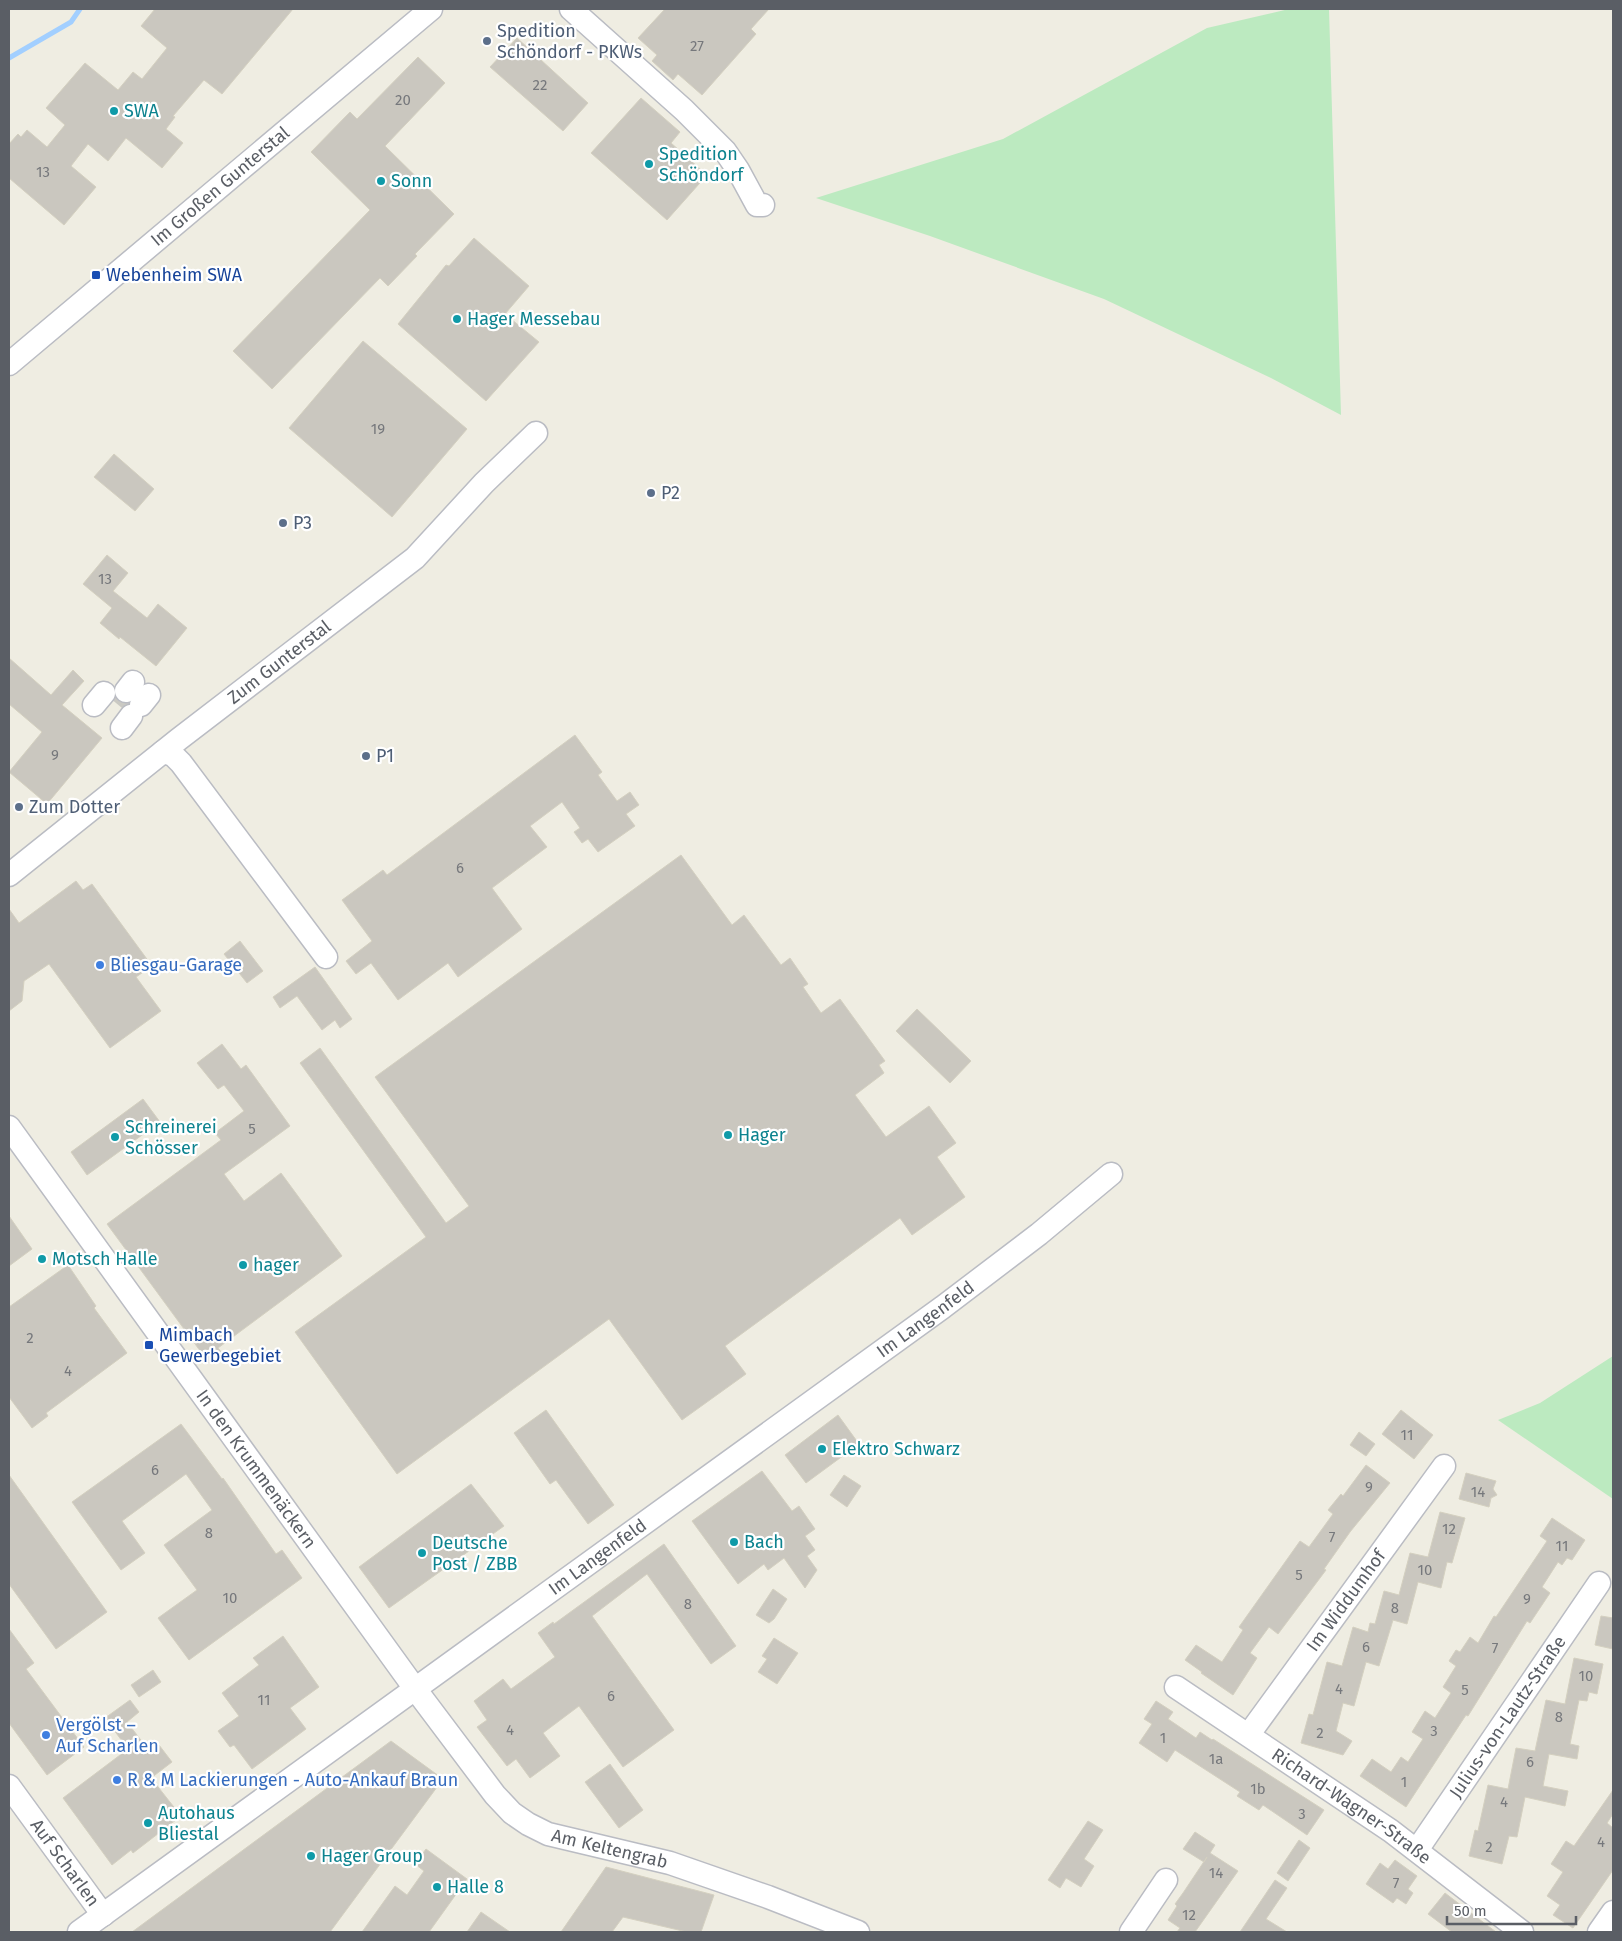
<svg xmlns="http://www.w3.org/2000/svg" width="1622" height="1941" viewBox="0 0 1622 1941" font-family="'Fira Sans',sans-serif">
<rect width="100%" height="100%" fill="#efede2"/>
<path fill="#bceac0" d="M1289,9H1329L1341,415L1271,378L1104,299L930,236L816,198L1003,139L1207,28Z
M1613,1356V1499L1498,1420L1540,1403Z"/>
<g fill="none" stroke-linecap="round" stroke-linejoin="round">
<path stroke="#a2cfff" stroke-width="5" d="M9,58L71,22L80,9"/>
</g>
<path fill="#cac7bf" stroke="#d4d0c0" d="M155,9H293L222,94L204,80L173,116L175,117L166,129L183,143L162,168L126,138L108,161L88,144L71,166L96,187L64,225L9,178V144L18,134L21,137L27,130L47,147L65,125L46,108L85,63L118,90L133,72L142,79L167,48L141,26Z
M665,9H769L751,29L756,34L702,95L678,74L673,80L652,61L657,55L638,38Z
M517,38L588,103L563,131L490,67Z
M418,57L445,83L385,146L454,214L415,254L417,256L388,286L380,278L272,389L233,351L370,210L311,152L350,112L357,119Z
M641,98L680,132L671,143L707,175L667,220L591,153Z
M474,238L529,286L505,314L539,342L486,401L398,324L446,265L449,266Z
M363,341L467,429L392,517L289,428Z
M114,454L154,489L135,511L94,477Z
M107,555L128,573L113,591L147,618L158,604L187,628L156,666L120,637L119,639L100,623L112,608L83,584Z
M9,658L51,695L73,670L84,681L62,705L102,738L47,804L9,772L42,732L9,704Z
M575,735L602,772L598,775L617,801L630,792L639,805L626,814L635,826L598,852L588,839L582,843L574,832L580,828L562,802L530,826L547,847L492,888L522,929L458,977L448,963L398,1000L371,963L356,974L346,961L372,941L342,900L383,870L387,875Z
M681,855L732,925L744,915L781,965L790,958L808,984L803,987L821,1013L840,999L885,1061L879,1065L884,1073L855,1095L886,1137L929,1106L956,1143L937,1157L965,1197L912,1235L900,1218L725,1346L746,1374L682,1420L609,1319L397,1474L295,1332L426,1237L300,1063L320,1048L446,1223L469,1206L375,1077Z
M76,881L83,890L92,884L152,966L136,977L161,1011L110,1048L49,964L24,981L22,1001L9,1011V909L19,923Z
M240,941L263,971L247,983L224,954Z
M315,967L352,1019L340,1028L335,1020L322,1030L297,996L280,1008L273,997Z
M917,1009L971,1061L950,1083L896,1031Z
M222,1044L241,1069L246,1065L290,1126L224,1174L244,1201L281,1173L342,1256L218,1348L222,1353L209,1363L107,1224L221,1140L215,1133L244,1111L224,1085L218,1089L197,1063Z
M143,1099L160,1122L87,1175L71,1152Z
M9,1216L32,1249L9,1266Z
M68,1265L96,1306L94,1308L127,1353L46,1413L48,1416L32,1428L9,1397V1307Z
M546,1410L614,1505L588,1524L556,1480L550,1484L514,1433Z
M1401,1410L1433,1435L1414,1459L1382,1434Z
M838,1415L859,1444L806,1483L785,1455Z
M181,1424L222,1479L223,1478L276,1554L282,1550L302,1578L189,1660L158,1618L197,1590L164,1545L212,1510L186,1474L122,1521L145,1553L121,1570L72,1502Z
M1359,1432L1375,1444L1366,1456L1350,1445Z
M1366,1465L1390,1483L1350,1532L1324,1569L1326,1570L1278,1634L1269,1627L1250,1653L1257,1658L1233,1695L1201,1673L1202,1672L1185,1660L1196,1645L1222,1662L1243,1630L1239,1627L1300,1541L1309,1547L1333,1514L1328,1510L1341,1494L1343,1496Z
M762,1471L792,1511L799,1506L815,1529L805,1536L815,1550L807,1556L817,1570L805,1588L784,1558L768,1570L764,1564L738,1584L692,1521Z
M1466,1473L1496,1481L1493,1489L1497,1495L1491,1498L1489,1507L1459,1499Z
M9,1475L107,1612L56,1649L9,1584Z
M844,1475L861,1486L847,1507L830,1495Z
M471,1484L504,1526L389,1608L359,1567Z
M1440,1512L1465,1518L1452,1563L1447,1562L1441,1588L1418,1582L1407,1624L1393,1620L1379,1666L1366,1662L1354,1706L1343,1703L1336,1731L1352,1741L1343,1755L1301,1743L1309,1714L1313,1715L1327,1662L1342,1666L1353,1627L1368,1632L1370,1623L1375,1624L1384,1591L1399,1595L1410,1553L1428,1557Z
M1552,1518L1585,1540L1572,1560L1567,1558L1562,1565L1558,1562L1542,1587L1550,1593L1530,1623L1527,1621L1468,1716L1466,1715L1406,1807L1360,1776L1372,1759L1391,1772L1401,1757L1408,1762L1423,1739L1412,1732L1425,1711L1435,1718L1451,1693L1443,1687L1456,1666L1449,1661L1456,1650L1460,1652L1470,1637L1478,1643L1494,1616L1496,1617L1547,1541L1540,1536Z
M664,1544L736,1646L711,1664L647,1574L592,1616L674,1730L623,1767L579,1706L543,1733L560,1756L530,1778L516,1759L507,1766L477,1727L487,1720L474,1701L503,1679L511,1689L555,1657L538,1633L553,1622L554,1624Z
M773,1589L787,1599L774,1619L769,1623L756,1615Z
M1601,1616L1613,1618V1649L1595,1645Z
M9,1629L34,1663L26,1669L84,1747L47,1775L9,1723Z
M283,1636L319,1687L290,1708L306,1729L252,1769L234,1745L230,1747L218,1731L239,1716L222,1693L259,1665L253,1658Z
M774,1638L798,1653L777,1684L758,1672L767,1659L762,1656Z
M1574,1658L1603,1664L1597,1694L1589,1692L1587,1701L1579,1700L1570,1744L1579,1746L1577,1759L1549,1754L1543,1786L1568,1791L1565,1806L1525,1797L1517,1837L1509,1836L1502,1864L1469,1856L1475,1830L1478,1831L1488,1785L1508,1789L1516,1748L1535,1751L1546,1700L1565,1704Z
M153,1670L161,1682L139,1697L131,1685Z
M130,1700L139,1712L127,1722L150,1752L159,1745L172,1762L151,1778L181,1816L133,1853L131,1850L112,1865L63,1798L128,1749L105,1718Z
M1156,1701L1173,1712L1168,1719L1196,1738L1200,1732L1212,1740L1213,1739L1324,1810L1307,1835L1263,1805L1259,1810L1237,1796L1240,1792L1175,1750L1167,1762L1139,1743L1152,1724L1144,1719Z
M391,1741L443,1779L330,1932H132Z
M610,1764L643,1810L619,1828L585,1782Z
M1613,1790V1814L1607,1823L1613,1828V1870L1573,1928L1553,1915L1560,1905L1547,1896L1563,1872L1551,1864L1566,1841L1574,1846Z
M1088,1821L1103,1830L1084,1859L1094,1866L1081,1887L1066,1878L1060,1888L1048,1880Z
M1195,1832L1215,1845L1210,1853L1238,1871L1195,1932H1177L1180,1928L1168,1920L1177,1906L1175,1904L1183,1893L1207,1857L1204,1862L1183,1849Z
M1299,1840L1310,1848L1288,1881L1277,1873Z
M426,1849L467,1879L429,1932H362L395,1886L407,1895L424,1871L415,1864Z
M1395,1860L1417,1876L1408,1889L1413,1893L1406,1904L1397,1898L1393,1903L1366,1884L1380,1863L1388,1869Z
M606,1867L714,1895L701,1932H687L623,1917L612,1932H561Z
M1275,1880L1287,1888L1266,1919L1287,1932H1240Z
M1445,1893L1496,1932H1452L1428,1914Z
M481,1912L510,1932H467Z"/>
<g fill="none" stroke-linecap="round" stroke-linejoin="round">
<path stroke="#cac9c3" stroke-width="22" stroke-dasharray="22 11" stroke-linecap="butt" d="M116,703L126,691"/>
<defs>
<g id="minor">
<path d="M571,9L684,110L725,151L738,170L757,205H763"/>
<path id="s1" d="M9,364L431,9"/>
<path d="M126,691L133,682"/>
<path d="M94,705L104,693"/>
<path d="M141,705L149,695"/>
<path d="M122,728L131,716"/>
<path d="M163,752L173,755L181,763L326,957"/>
<path id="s2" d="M9,875L179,739L415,558L484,483L536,433"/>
<path id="s3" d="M9,1127L416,1690L495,1795L512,1813L528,1824L548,1834L670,1863L768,1897L858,1932"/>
<path id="s4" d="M1176,1687L1391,1831L1522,1932"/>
<path id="s5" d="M1249,1734L1444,1466"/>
<path id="s6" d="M9,1786L103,1915"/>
<path id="s7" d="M1417,1850L1599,1583"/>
<path id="s8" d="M79,1932L943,1307L1039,1234L1111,1174"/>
<path d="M1131,1932L1166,1880"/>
<path d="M1599,1932L1613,1912"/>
</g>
</defs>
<use href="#minor" stroke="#babcc3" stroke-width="25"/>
<use href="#minor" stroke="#fff" stroke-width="22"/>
</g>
<g fill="#5c6f8a" stroke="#fff" stroke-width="2">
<circle cx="487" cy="41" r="5"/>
<circle cx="651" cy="493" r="5"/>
<circle cx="283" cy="523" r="5"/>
<circle cx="366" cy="756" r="5"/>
<circle cx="19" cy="807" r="5"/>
</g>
<g fill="#0f9aa8" stroke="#fff" stroke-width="2">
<circle cx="114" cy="111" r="5"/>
<circle cx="649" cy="164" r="5"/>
<circle cx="381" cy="181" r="5"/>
<circle cx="457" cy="319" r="5"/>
<circle cx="728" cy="1135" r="5"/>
<circle cx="115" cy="1137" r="5"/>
<circle cx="42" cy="1259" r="5"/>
<circle cx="243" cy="1265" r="5"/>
<circle cx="822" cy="1449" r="5"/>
<circle cx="734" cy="1542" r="5"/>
<circle cx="422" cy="1553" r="5"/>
<circle cx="148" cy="1823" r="5"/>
<circle cx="311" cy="1856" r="5"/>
<circle cx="437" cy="1887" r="5"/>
</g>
<g fill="#1a4fb4" stroke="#fff" stroke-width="2">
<rect x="91" y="270" width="10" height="10" rx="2.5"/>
<rect x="144" y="1340" width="10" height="10" rx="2.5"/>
</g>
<g fill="#3f7fe0" stroke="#fff" stroke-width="2">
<circle cx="100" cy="965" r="5"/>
<circle cx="46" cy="1735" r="5"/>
<circle cx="117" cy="1780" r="5"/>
</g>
<g text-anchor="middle" stroke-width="4.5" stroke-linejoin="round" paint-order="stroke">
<g font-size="15" fill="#76787c">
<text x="697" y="51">27</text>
<text x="540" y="90">22</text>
<text x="403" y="105">20</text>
<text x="43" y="177">13</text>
<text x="378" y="434">19</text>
<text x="105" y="584">13</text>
<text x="55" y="760">9</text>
<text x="460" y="873">6</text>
<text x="252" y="1134">5</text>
<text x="30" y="1343">2</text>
<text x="68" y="1376">4</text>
<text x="1407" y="1440">11</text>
<text x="155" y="1475">6</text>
<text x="1369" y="1492">9</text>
<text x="1478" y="1497">14</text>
<text x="1449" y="1534">12</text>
<text x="209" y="1538">8</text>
<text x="1332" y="1542">7</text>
<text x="1562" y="1551">11</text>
<text x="1425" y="1575">10</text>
<text x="1299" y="1580">5</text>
<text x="230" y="1603">10</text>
<text x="1527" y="1604">9</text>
<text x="688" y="1609">8</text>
<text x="1395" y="1613">8</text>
<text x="1366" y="1652">6</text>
<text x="1495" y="1653">7</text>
<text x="1586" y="1681">10</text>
<text x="1339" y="1694">4</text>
<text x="1465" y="1695">5</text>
<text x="611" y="1701">6</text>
<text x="264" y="1705">11</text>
<text x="1559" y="1722">8</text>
<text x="510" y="1735">4</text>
<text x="1434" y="1736">3</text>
<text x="1320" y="1738">2</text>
<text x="1163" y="1743">1</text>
<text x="1216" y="1764">1a</text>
<text x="1530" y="1767">6</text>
<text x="1404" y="1787">1</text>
<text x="1258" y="1794">1b</text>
<text x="1504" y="1807">4</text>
<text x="1302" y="1819">3</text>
<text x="1601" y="1847">4</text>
<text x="1489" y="1852">2</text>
<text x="1216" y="1878">14</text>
<text x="1396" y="1888">7</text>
<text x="1189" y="1920">12</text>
</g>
<g font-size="18" fill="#4e5e75" stroke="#fff" text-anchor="start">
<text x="497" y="37">Spedition<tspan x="497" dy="21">Schöndorf - PKWs</tspan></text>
<text x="661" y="499">P2</text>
<text x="293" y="529">P3</text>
<text x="376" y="762">P1</text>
<text x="29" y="813">Zum Dotter</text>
</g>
<g font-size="18" fill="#0d838f" stroke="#fff" text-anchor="start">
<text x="124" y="117">SWA</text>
<text x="659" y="160">Spedition<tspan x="659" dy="21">Schöndorf</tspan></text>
<text x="391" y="187">Sonn</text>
<text x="467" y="325">Hager Messebau</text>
<text x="125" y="1133">Schreinerei<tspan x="125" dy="21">Schösser</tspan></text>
<text x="738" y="1141">Hager</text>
<text x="52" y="1265">Motsch Halle</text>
<text x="253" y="1271">hager</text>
<text x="832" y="1455">Elektro Schwarz</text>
<text x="744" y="1548">Bach</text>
<text x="432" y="1549">Deutsche<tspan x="432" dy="21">Post / ZBB</tspan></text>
<text x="158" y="1819">Autohaus<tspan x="158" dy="21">Bliestal</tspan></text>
<text x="321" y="1862">Hager Group</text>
<text x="447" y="1893">Halle 8</text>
</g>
<g font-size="18" fill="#5a5e65" stroke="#fff">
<text dy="6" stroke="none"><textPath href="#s1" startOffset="276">Im Großen Gunterstal</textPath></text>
<text dy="6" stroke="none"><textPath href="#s2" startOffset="344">Zum Gunterstal</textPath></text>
<text dy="6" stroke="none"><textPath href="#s8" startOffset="1045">Im Langenfeld</textPath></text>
<text dy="6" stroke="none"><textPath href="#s3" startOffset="422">In den Krummenäckern</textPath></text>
<text dy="6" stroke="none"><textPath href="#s8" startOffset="640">Im Langenfeld</textPath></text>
<text dy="6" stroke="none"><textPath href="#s5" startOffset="165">Im Widdumhof</textPath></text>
<text dy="6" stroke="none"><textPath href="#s7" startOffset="161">Julius-von-Lautz-Straße</textPath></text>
<text dy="6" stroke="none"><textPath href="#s4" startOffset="212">Richard-Wagner-Straße</textPath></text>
<text dy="6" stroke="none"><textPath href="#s3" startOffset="956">Am Keltengrab</textPath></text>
<text dy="6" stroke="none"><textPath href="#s6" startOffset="95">Auf Scharlen</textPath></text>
</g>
<g font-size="18" fill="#164399" stroke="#fff" text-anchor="start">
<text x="106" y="281">Webenheim SWA</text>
<text x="159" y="1341">Mimbach<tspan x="159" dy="21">Gewerbegebiet</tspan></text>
</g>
<g font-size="18" fill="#366cbe" stroke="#fff" text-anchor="start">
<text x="110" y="971">Bliesgau-Garage</text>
<text x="56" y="1731">Vergölst –<tspan x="56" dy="21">Auf Scharlen</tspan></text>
<text x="127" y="1786">R &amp; M Lackierungen - Auto-Ankauf Braun</text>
</g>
</g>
<rect width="1622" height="1941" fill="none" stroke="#5a5e65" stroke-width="20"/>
<path d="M1447 1916v8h129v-8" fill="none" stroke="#5a5e65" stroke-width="2.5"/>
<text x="1454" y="1916" font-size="15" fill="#5a5e65" stroke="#ffffff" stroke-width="4" paint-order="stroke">50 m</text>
</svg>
